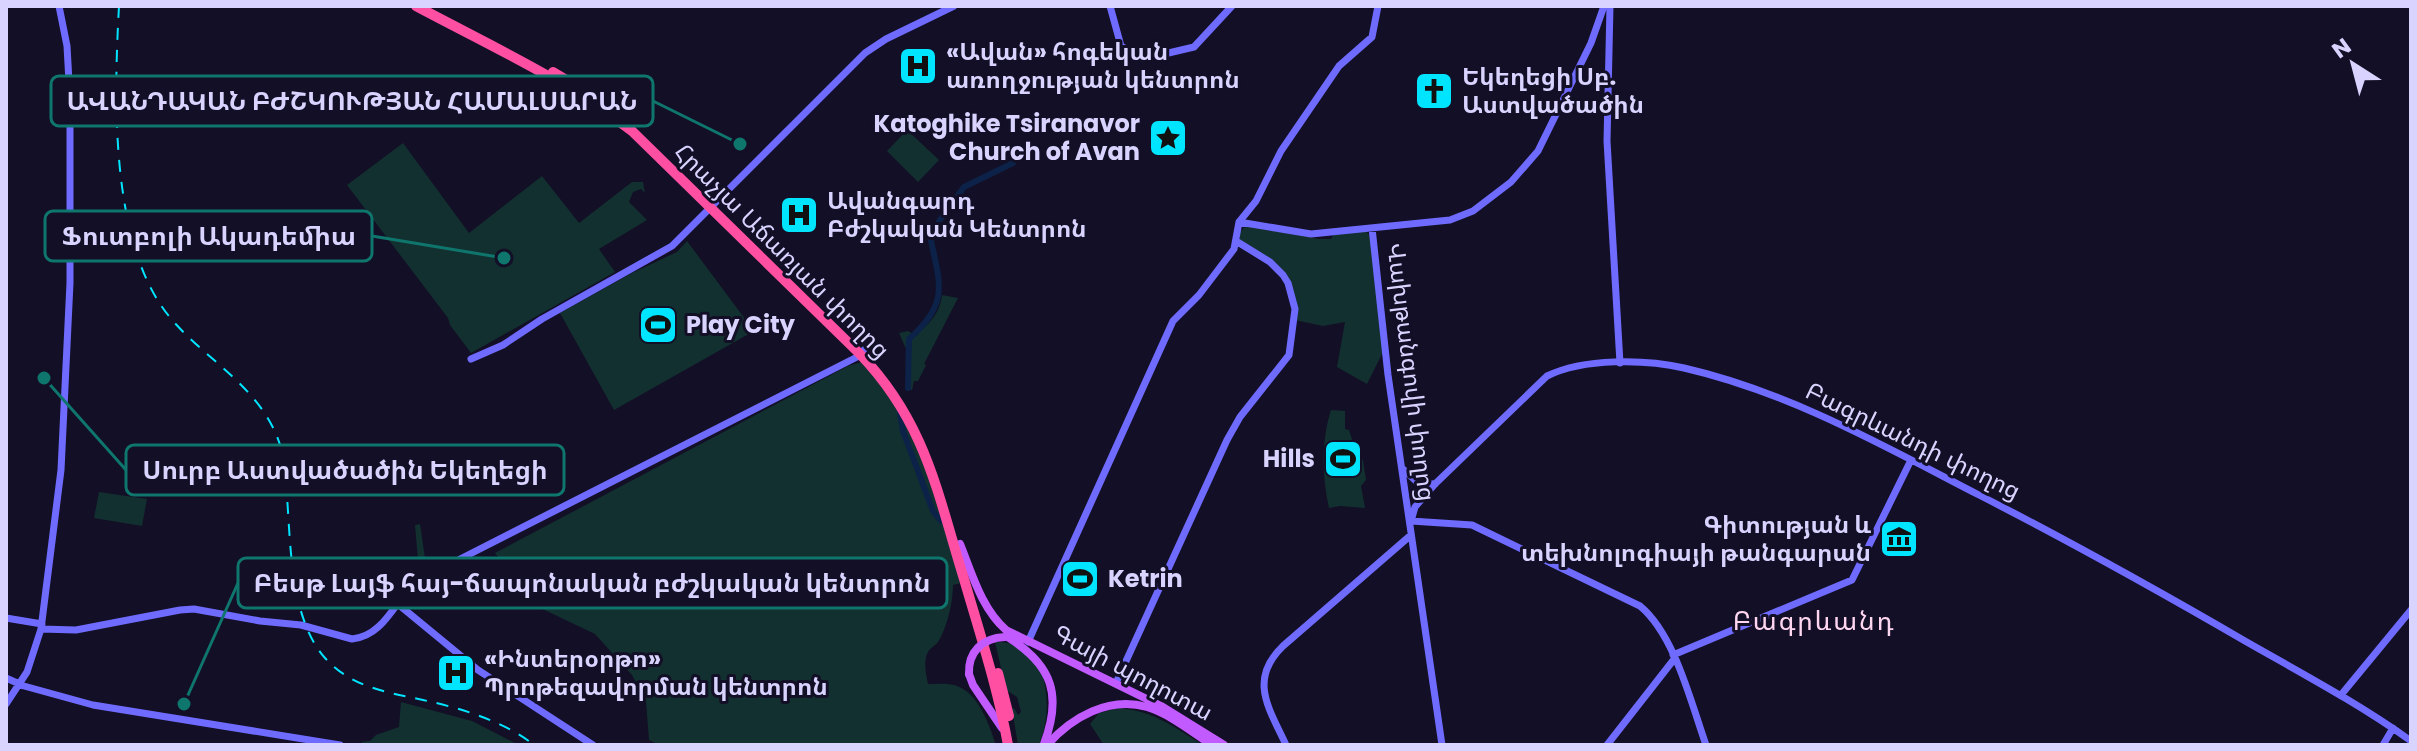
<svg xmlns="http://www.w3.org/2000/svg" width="2417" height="751" viewBox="0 0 2417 751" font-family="Poppins,'Noto Sans Armenian',sans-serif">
<rect width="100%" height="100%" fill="#130f26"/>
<path fill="#12302f" d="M907,130L939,160L918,182L887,151Z
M403,143L469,233L542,176L579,223L632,182H643L645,193L641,189L633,192L629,202L647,220L599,249L615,272L471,353L450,325L448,318L347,185Z
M1246,226L1319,239H1331L1334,233L1366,231L1369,235L1376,270L1383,352L1367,384L1337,367L1345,322L1323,326L1295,320L1287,276L1240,241V232Z
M687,241L754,331L614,410L560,313L632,273L677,252Z
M942,295L958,298L924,364L926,365L918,381H914L912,390L906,389L907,351L899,333L908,331L915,335C929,325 940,313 942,295Z
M862,362L893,401L922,455L961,583L953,585C953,602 947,628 938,642C935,646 930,648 928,652C923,661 926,674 928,684C936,684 946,683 954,685C978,691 989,724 996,745H659L649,740L646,702L632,675L595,634L534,605L495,553L848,366Z
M1331,410L1345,411V429L1349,430L1358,459L1363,460L1366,480L1361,486L1365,508L1340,506L1329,508C1322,477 1321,441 1331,410Z
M99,492L147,499L142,526L94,518Z
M420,524L427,572L390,591L389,568L418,560L415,525Z
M995,642C1049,640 1055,707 1039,745H1018L1012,709L1014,708L1018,715L1021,712L1017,697L1006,690Z
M401,702L472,721L519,745H362V742L370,741L376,735L399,727Z
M1119,708C1154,711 1174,727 1203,745H1104L1090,724L1099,713Z"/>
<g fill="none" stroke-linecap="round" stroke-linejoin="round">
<path stroke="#0c2248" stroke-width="6" d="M935,227L964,187L1013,163
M908,388L909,339C950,303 940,284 930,236L933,231
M900,413L903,431L933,511L941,521"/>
<path stroke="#6f6bff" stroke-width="7" d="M1110,6L1121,46L1143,59L1194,47L1232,6
M1610,6L1607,141L1620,363
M1239,222L1311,234L1450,220L1473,211L1511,182L1538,151L1591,43L1604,6
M1372,228L1388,375L1442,745
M471,359L503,345L542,319L672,246L865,53L886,39L954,6
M1403,469L1418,483L1435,484
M1411,521L1415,507L1435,484L1547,376C1584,358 1645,359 1684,368C1789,392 1884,446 1979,495C2069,541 2157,590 2245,641C2301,673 2358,703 2411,741
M1411,521L1472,525L1640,606C1675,635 1691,703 1706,745
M399,605L478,670L593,745
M6,618L42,624
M41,629L76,630L180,610L194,609L260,621L301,625L352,639C384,636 395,601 415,582L857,357L864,350
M1028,642L1173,321L1199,295L1234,249L1239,222L1256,201L1281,151L1339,66L1372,37L1378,6
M1673,655L1852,580L1911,460
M6,678L24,686L93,705L340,745
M1116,683L1227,440L1240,417L1289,355L1295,309L1288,283L1283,275L1270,262L1236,241
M2341,695L2411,610
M6,704L27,672L41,629L61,470L70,283V100L67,46L59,6
M1286,745C1269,708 1248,680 1283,646L1411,535
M1607,745L1675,658
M2383,745L2393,728"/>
<path stroke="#c25bff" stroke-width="8" d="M960,544C972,573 981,608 1006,630L1161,706L1224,745
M1009,638C1053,666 1062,696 1044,744
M969,674L973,685L1002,728
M1047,745C1072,717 1109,696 1147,707C1170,714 1192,732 1212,745"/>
<path stroke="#ff4fa3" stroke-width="10" d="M416,6C489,45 566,80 632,131L860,354C926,423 937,492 964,579C980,634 998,689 1008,745
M553,72L605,103
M998,673L1009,716"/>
<path stroke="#00e5ff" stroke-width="2" stroke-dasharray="12 10" stroke-linecap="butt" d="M119,6C114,97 109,249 173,321C210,363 264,390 281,448C285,459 284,472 286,484C291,537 288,616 325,658C351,687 386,692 423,700C460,708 504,721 534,745"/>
<path stroke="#c25bff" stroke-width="8" d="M969,674C968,652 982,638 1005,637"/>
</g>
<defs>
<symbol id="hospital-square" viewBox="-11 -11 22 22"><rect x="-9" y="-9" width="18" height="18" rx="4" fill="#00e5ff" stroke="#130f26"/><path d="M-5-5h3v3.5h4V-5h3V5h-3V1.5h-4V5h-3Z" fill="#111"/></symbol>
<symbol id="church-square" viewBox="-11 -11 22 22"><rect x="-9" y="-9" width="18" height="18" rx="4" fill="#00e5ff" stroke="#130f26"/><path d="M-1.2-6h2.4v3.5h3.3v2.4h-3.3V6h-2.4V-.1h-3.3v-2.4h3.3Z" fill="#111"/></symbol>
<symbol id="sight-square" viewBox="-11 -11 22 22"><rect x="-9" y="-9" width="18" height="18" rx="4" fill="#00e5ff" stroke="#130f26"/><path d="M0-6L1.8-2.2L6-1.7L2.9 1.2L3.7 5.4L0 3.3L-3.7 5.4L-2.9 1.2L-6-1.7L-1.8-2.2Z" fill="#111"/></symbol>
<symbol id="stadium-square" viewBox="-11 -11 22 22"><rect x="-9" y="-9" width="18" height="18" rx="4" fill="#00e5ff" stroke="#130f26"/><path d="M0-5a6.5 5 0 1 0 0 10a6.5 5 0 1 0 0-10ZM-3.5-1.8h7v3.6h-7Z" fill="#111"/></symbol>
<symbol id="museum-square" viewBox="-11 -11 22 22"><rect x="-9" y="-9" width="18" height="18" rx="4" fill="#00e5ff" stroke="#130f26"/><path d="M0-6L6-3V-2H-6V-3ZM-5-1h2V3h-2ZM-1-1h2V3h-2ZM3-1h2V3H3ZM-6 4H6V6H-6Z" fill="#111"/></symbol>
</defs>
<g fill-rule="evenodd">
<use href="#hospital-square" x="896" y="44" width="44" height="44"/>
<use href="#church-square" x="1412" y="69" width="44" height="44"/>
<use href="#sight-square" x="1146" y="116" width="44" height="44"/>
<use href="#hospital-square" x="777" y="193" width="44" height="44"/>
<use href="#stadium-square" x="636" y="303" width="44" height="44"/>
<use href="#stadium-square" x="1321" y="437" width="44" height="44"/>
<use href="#museum-square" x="1877" y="517" width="44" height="44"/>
<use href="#stadium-square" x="1058" y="557" width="44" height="44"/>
<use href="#hospital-square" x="434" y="651" width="44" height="44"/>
</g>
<g text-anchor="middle" stroke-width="6" stroke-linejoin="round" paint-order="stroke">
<g font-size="24" font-weight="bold" fill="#d9d4ff" stroke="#130f26" text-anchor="start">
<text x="946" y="60">«Ավան» հոգեկան<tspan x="946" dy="28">առողջության կենտրոն</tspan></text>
<text x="1462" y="85">Եկեղեցի Սբ.<tspan x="1462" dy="28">Աստվածածին</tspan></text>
<text x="1140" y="132" text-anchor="end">Katoghike Tsiranavor<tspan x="1140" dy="28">Church of Avan</tspan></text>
<text x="827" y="209">Ավանգարդ<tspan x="827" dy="28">Բժշկական Կենտրոն</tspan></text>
<text x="686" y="333">Play City</text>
<text x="1315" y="467" text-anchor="end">Hills</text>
<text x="1871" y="533" text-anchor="end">Գիտության և<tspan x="1871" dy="28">տեխնոլոգիայի թանգարան</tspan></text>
<text x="1108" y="587">Ketrin</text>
<text x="484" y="667">«Ինտերօրթո»<tspan x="484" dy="28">Պրոթեզավորման կենտրոն</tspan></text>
</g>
<g font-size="24" fill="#d9d4ff" stroke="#130f26">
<text transform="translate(782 251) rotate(45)" y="8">Հրաչյա Աճառյան փողոց</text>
<text transform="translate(1411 372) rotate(83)" y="8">Վախթանգովի փողոց</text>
<text transform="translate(1913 441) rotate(26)" y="8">Բագրևանդի փողոց</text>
<text transform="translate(1133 673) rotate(28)" y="8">Գայի պողոտա</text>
</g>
<g font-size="26" letter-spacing="2" fill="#ffd6f0" stroke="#130f26">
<text x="1814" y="630">Բագրևանդ</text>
</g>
</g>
<path fill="none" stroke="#0f766e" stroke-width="3" d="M740 144L653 101M504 258L372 236M44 378L126 470M184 704L238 583"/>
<g fill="#0f766e" stroke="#130f26" stroke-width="3">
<circle cx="740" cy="144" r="8"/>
<circle cx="504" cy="258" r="8"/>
<circle cx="44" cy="378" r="8"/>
<circle cx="184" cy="704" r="8"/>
</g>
<g fill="#130f26" stroke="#0f766e" stroke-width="3">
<rect x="51" y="76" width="602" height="50" rx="8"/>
<rect x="45" y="211" width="327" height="50" rx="8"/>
<rect x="126" y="445" width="438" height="50" rx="8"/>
<rect x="238" y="558" width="709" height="50" rx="8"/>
</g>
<g font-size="26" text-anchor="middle" font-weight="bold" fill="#d9d4ff">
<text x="352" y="110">ԱՎԱՆԴԱԿԱՆ ԲԺՇԿՈՒԹՅԱՆ ՀԱՄԱԼՍԱՐԱՆ</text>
<text x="209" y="245">Ֆուտբոլի Ակադեմիա</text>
<text x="345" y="479">Սուրբ Աստվածածին Եկեղեցի</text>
<text x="592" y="592">Բեսթ Լայֆ հայ-ճապոնական բժշկական կենտրոն</text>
</g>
<rect width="2417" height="751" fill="none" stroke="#d9d4ff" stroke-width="16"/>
<g transform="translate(2353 64) rotate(324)" stroke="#130f26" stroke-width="6" paint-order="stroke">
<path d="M0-6L14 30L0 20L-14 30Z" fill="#d9d4ff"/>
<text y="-12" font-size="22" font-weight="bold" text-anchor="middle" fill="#d9d4ff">N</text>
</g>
</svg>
